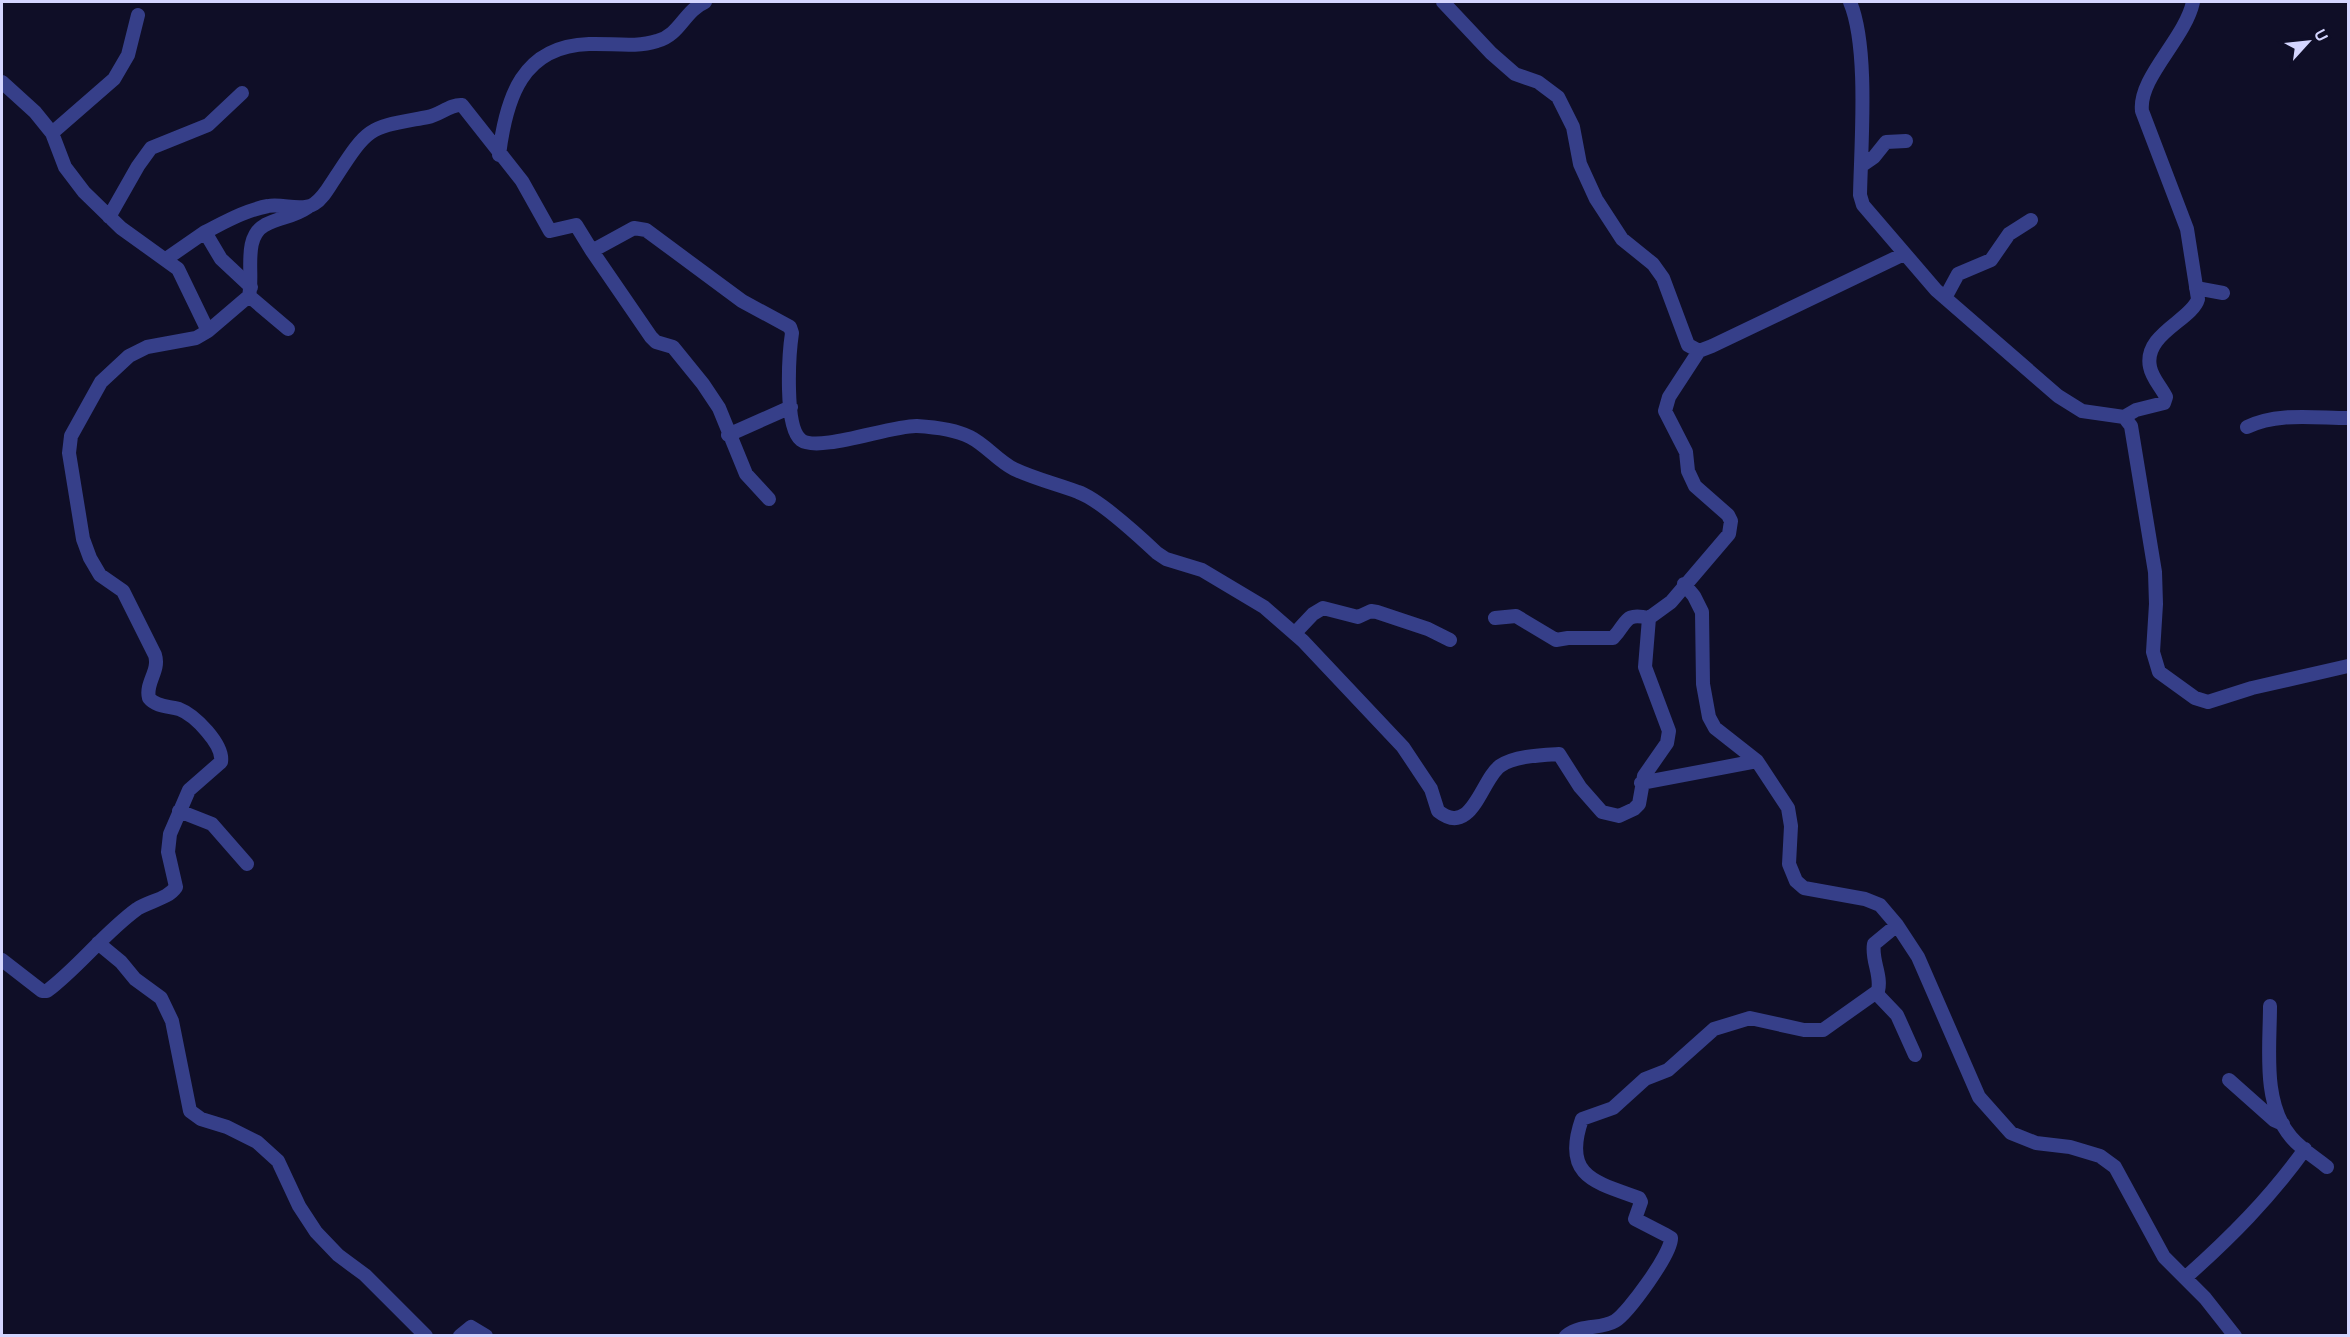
<svg xmlns="http://www.w3.org/2000/svg" width="2350" height="1337" viewBox="0 0 2350 1337" font-family="Overpass,sans-serif">
<rect width="100%" height="100%" fill="#0f0e27"/>
<g fill="none" stroke-linecap="round" stroke-linejoin="round">
<path stroke="#363f89" stroke-width="14" d="M1443,2L1491,53L1515,74L1538,82L1558,97L1573,127L1580,164L1596,199L1622,239L1653,264L1663,278L1688,345L1699,351L1712,346L1904,254
M1850,2C1869,47 1861,144 1860,195L1863,205L1936,290L2058,396L2082,411L2124,417L2131,426L2155,572L2156,604L2153,652L2159,672L2195,698L2208,702L2252,688L2348,666
M2,82L35,112L52,133L65,167L84,192L121,228L178,269L208,331L249,296C254,274 242,238 265,225C280,217 294,217 308,207
M52,133L114,79L128,55L138,15
M499,155C506,98 522,46 589,44C612,43 635,48 657,41C680,35 684,11 705,2
M1861,166L1874,157L1886,142L1906,141
M109,217L138,166L151,148L208,125L242,93
M205,232C225,222 246,210 268,206C282,203 302,212 314,204C324,198 330,185 337,175C370,124 370,128 428,117C439,115 451,104 462,105L522,181L550,231L576,225L592,251L634,228L646,230L742,301L790,327L792,333C789,353 784,427 801,440C818,453 892,425 917,426C934,427 954,429 970,437C986,445 998,461 1014,469C1035,479 1057,484 1078,492C1099,499 1141,538 1157,553L1166,559L1202,570L1264,607L1303,641L1403,747L1431,789L1438,811C1472,838 1481,780 1500,766C1514,756 1542,755 1559,754L1580,787L1602,812L1619,816L1634,809L1639,804L1644,776L1667,743L1669,731L1645,667L1649,618
M592,251L651,337L656,342L673,347L703,384L719,408L746,474L769,499
M166,259L205,232L221,259L251,287
M2196,288L2223,293
M249,296L288,329
M1945,298L1958,274L1991,260L2009,234L2031,220
M2124,417L2136,410L2164,403L2166,397C2161,387 2152,378 2150,367C2143,334 2192,320 2198,299L2187,229L2142,111C2138,78 2185,39 2193,2
M2247,427C2277,412 2316,418 2348,418
M728,435L791,407
M1684,584L1694,596L1702,612L1703,684L1709,717L1715,728L1757,761L1788,808L1791,826L1789,864L1796,881L1804,888L1865,899L1880,905L1897,925L1918,957L1979,1097L2011,1133L2036,1143L2070,1147L2100,1156L2115,1167L2164,1257L2205,1298L2235,1336
M1495,618L1516,616L1556,640L1568,638H1613C1628,623 1623,612 1649,618L1671,602L1729,534L1731,521L1728,515L1695,486L1688,471L1686,452L1665,411L1669,397L1699,351
M1295,633L1313,614L1323,608L1358,617L1371,611L1377,612L1428,629L1450,640
M1641,783L1757,761
M179,811L212,824L247,864
M98,943L121,962L135,979L161,998L172,1021L190,1111L201,1119L227,1127L257,1142L278,1161L299,1206L316,1232L338,1255L365,1275L426,1336
M2,960L42,991H47C79,967 104,933 137,909C149,901 168,899 176,887L168,852L170,834L189,790L221,762C224,745 195,715 179,709C169,706 156,707 149,698C145,683 160,671 155,655L123,591L100,575L90,558L83,539L69,453L71,436L101,382L129,356L147,347L196,338L208,331
M1876,993L1897,1015L1915,1055
M2270,1006C2270,1048 2262,1103 2291,1137C2301,1149 2316,1158 2327,1167
M2229,1080L2274,1120L2283,1124
M2185,1278C2230,1238 2270,1198 2305,1149
M460,1336L471,1327L486,1336
M1566,1336C1583,1323 1600,1330 1615,1321C1628,1313 1672,1253 1671,1238L1666,1235L1635,1219L1641,1202L1639,1198C1594,1182 1562,1176 1582,1119L1613,1108L1645,1079L1668,1070L1714,1029L1750,1018L1804,1030H1823L1878,991C1882,975 1871,960 1874,944L1897,925"/>
</g>
<rect width="2350" height="1337" fill="none" stroke="#d4d5ff" stroke-width="6"/>
<g transform="translate(2308 42) rotate(63)" stroke="#0f0e27" stroke-width="4.5" paint-order="stroke">
<path d="M0-4.5L10 22L0 15L-10 22Z" fill="#d4d5ff"/>
<text y="-9" font-size="16" font-weight="bold" text-anchor="middle" fill="#d4d5ff">U</text>
</g>
</svg>
